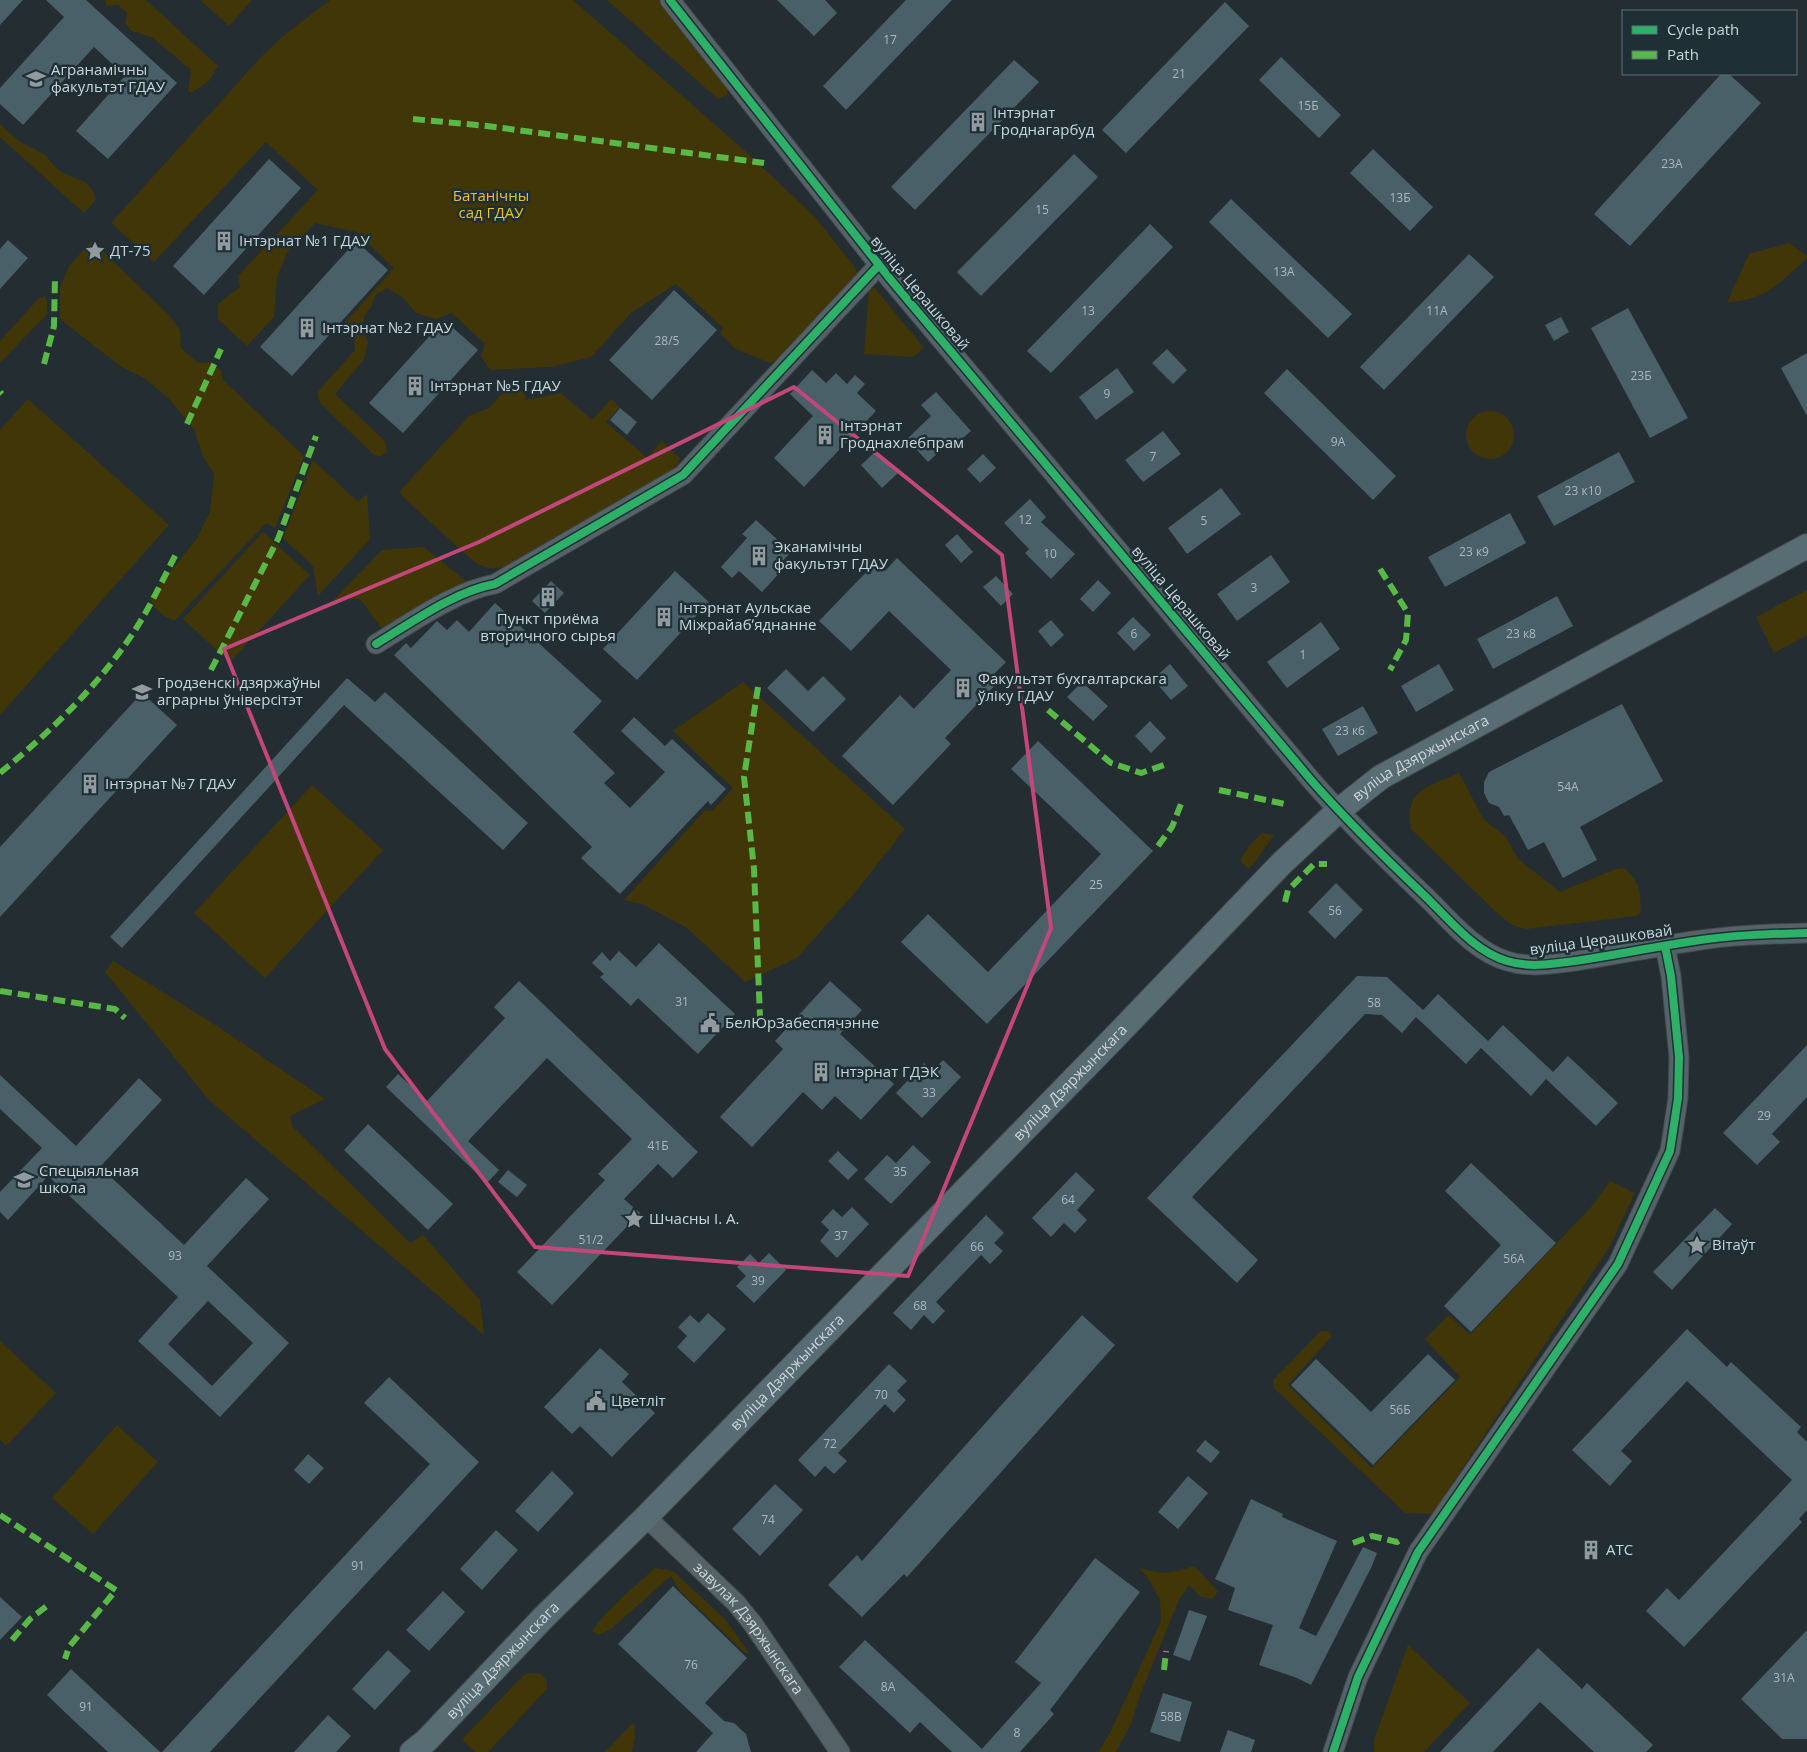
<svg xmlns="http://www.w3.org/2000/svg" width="1807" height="1752" viewBox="0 0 1807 1752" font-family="'Open Sans',sans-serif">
<rect width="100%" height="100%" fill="#242d31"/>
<path fill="#413607" d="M105,0H146L218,66L209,81L191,93L188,91L191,70L153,38L130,30L125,23L127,13L118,5L106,6Z
M200,0H252L229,26Z
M330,0H573L745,151L814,216L854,266L857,273L855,280L786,356L770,363L734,348L720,333L723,328L676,284L631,313L591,357L551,367L490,370L481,356L485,344L452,313L436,319L416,313L401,296L387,288L376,294L371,307L364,316L363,332L368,342L364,360L335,394L385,441L387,452L380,457L373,454L320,403L317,393L355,350L354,334L346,333L338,330L394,268L356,232L315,223L287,253L277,277L274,317L247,346L218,319V304L240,287L238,276L318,190L266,142L154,262L111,223L262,56L282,37Z
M607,0H662L729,85L727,95L718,99Z
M0,124C6,129 11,135 18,140C26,146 37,149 45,155C50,160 53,166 59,170C74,182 90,175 96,200L84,213L0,137Z
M92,241L168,314L180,330L181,348L198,363L212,362L221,371L223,380L304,456L275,528L266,523L175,620C165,619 152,607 150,597L196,540L210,512L214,474L203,456L194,429L170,400L146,379L120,366L60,319V288L69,266Z
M1789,243L1807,256V258C1781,282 1765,301 1727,302L1749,254Z
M874,287L924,348L913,357L864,354L869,291Z
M45,296L47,302V314L0,363V341L39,298Z
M507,388H515L525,393L526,400L561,393L592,420L611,399L620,407L606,422L647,458L662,441L680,458C678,466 672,470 665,475L505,567C492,570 483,568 472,560L402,496L400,491L469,416L489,408Z
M28,399L169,525L0,715V430Z
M1466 435a24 24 0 1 1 48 0a24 24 0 1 1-48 0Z
M313,460L358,502L367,494L370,539L318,596L313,566L283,538Z
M263,532L310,575L230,662L183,619Z
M424,547L468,583L382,629L360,599L334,600L382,550Z
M1807,590V635L1774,653L1756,617Z
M743,682L905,829L853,895L797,958L745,982L687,928L642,904L624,900L705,810L712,811L733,788L673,731Z
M1459,773L1484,820L1506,837L1518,859L1560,892L1616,869L1624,868C1641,883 1640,892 1641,913L1636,916L1526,929L1512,925L1497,913L1411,829C1403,790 1430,786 1459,773Z
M312,785L383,850L265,978L194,913Z
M1262,833L1274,835L1253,865L1248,868L1242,863L1241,858L1250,845Z
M113,961L217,1026L325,1099L290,1116L292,1126L410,1243L423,1235L480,1300L484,1335L209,1100L105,972Z
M1610,1181L1635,1193L1609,1248L1432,1514L1405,1513L1274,1388L1273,1380L1321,1331H1328L1332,1336L1288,1385L1372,1468L1460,1377L1425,1339L1449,1315L1470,1335L1592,1206Z
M0,1341L56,1393L6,1446L0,1440Z
M117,1425L158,1462L93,1534L52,1498Z
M1194,1566L1218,1591L1213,1599L1201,1597L1189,1585L1179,1600L1140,1695L1131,1724L1116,1752H1098L1111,1731L1161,1621L1160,1600L1151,1583L1140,1568C1164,1575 1171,1574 1194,1566Z
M655,1568L673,1571L726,1620L749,1653H745L680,1591L671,1576L611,1629L598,1635L592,1631C609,1607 633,1588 655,1568Z
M1408,1645L1470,1703L1424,1752H1374V1740Z
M529,1673L542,1674L547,1682V1689L488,1752H475L463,1741L464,1737L524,1675Z
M634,1722L635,1738L632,1752H605Z"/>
<path fill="#496069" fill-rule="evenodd" d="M0,0H23L0,25Z
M46,0H86L177,83L108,159L76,131L125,76L94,47L23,125L0,104V88L64,17Z
M777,0H825L837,13L814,36Z
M906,0H952L846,110L823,86Z
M1225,2L1249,26L1126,153L1102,130Z
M1281,57L1341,115L1319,138L1259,80Z
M1014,60L1039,82L915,210L891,187Z
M1721,74H1729L1761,103L1630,246L1594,214Z
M1373,149L1433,207L1410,231L1350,173Z
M1074,154L1098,177L981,296L957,272Z
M269,159L301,188L204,295L173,266Z
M1231,199L1352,314L1328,338L1209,222Z
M1150,224L1173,247L1051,373L1027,351Z
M8,240L28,258L0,289V249Z
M356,241L388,270L292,376L260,347Z
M1469,254L1494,277L1384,390L1360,367Z
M674,290L717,330L652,400L609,360Z
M1628,308L1688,418L1650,438L1591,328Z
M1561,317L1569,332L1554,341L1545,325Z
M444,320L478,350L403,433L369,403Z
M1167,349L1187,370L1173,384L1152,363Z
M1807,353V416L1781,368Z
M1117,368L1134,392L1096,420L1079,397Z
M1287,369L1396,476L1373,500L1264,393Z
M812,370L826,383L836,373L847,384L855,375L865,384L857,393L876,411L804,487L774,458L813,416L790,394Z
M936,392L971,431L956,444L952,440L928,462L907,439L931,416L921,405Z
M620,408L637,422L627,435L610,420Z
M1163,431L1181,454L1143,482L1125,460Z
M876,451L898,473L882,488L861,465Z
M1619,452L1635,482L1554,526L1537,496Z
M983,454L996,468L980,483L967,469Z
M1221,488L1241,514L1187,554L1168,528Z
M1030,499L1046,517L1041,522L1075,554L1051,579L1025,553L1029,549L1004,523Z
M1510,513L1526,543L1445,587L1428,557Z
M756,520L791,552L778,566L782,570L762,592L739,571L732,578L721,567L747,538L742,534Z
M957,534L973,552L961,563L945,545Z
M1271,555L1290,582L1237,621L1217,594Z
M897,558L1006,662L993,675L999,681L945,738L951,744L893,805L842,756L900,695L914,709L951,670L889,611L851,651L819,621L876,562L885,571Z
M675,571L709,602L637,680L603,649Z
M996,576L1013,594L1001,606L983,587Z
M1098,580L1111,593L1093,612L1080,599Z
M551,581L564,593L545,613L532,601Z
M1557,596L1573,626L1493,669L1477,639Z
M495,603L602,701L573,732L615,773L604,783L630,808L665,772L621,731L634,717L665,746L672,739L726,789L711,805L708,801L620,894L581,858L592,847L394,655L406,643L411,648L437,621L447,630L457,620L469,632Z
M1133,617L1151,635L1134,651L1117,633Z
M1051,620L1064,635L1051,647L1038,631Z
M1321,622L1340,649L1287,688L1267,662Z
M1170,664L1188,686L1171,700L1153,679Z
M1439,664L1454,690L1416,712L1401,686Z
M786,669L808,691L823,676L846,699L813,732L767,688Z
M347,678L375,702L385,692L528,823L503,850L344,705L122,948L110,937Z
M1082,682L1108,706L1093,721L1067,697Z
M142,693L177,725L0,917V847Z
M1622,704L1663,781L1580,827L1597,860L1563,878L1544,842L1528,850L1509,815L1504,816L1499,807L1489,803L1484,793V782L1489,772Z
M1363,706L1378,733L1338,756L1322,729Z
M1150,721L1166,738L1151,753L1135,736Z
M1038,741L1153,851L987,1024L901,942L928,914L988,972L1101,854L1011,769Z
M1336,883L1363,910L1335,939L1308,912Z
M659,943L735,1014L698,1054L638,998L631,1006L600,977L604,974L592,963L602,952L610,961L619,951L636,967Z
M1357,976L1387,977L1423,1010L1438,994L1488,1041L1503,1025L1553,1072L1568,1056L1618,1103L1596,1126L1546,1079L1531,1096L1481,1048L1466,1064L1416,1017L1402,1033L1382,1015L1365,1014L1192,1197L1258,1260L1237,1283L1147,1198Z
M519,981L698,1152L673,1178L658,1164L624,1199L640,1213L552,1305L517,1272L605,1180L598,1174L632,1139L547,1058L468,1141L499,1170L487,1183L386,1087L398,1074L427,1101L505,1018L494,1007Z
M830,981L862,1010L840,1034L894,1084L861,1120L835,1096L822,1110L803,1092L752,1147L720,1117L783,1049L775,1041Z
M1807,1045V1097L1772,1134L1780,1142L1757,1165L1723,1133Z
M943,1060L961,1077L922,1118L896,1093L924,1063L933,1071Z
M0,1075L76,1146L139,1078L162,1100L100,1167L184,1245L246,1178L269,1199L207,1266L289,1343L220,1417L138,1341L178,1297L48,1176L8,1220L0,1212V1192L42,1148L0,1109ZM208,1301L253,1343L212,1386L168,1344Z
M368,1124L453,1204L428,1230L344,1150Z
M913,1145L931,1162L891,1204L864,1179L887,1155L896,1163Z
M838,1151L858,1170L848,1180L828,1161Z
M1471,1163L1556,1243L1471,1332L1444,1306L1501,1245L1445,1191Z
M508,1170L527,1185L517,1197L498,1182Z
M1076,1172L1095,1190L1077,1210L1087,1220L1075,1233L1064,1223L1051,1237L1032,1218Z
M852,1207L869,1224L837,1258L820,1241L829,1230L821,1222L833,1209L842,1217Z
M1715,1208L1732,1224L1672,1290L1653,1272Z
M986,1215L1004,1233L994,1243L1003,1251L990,1264L981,1255L936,1302L945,1311L933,1324L924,1315L911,1330L893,1313Z
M769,1253L786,1270L754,1303L736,1286L746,1276L737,1267L750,1254L759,1263Z
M708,1313L726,1329L694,1363L677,1347L687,1336L678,1327L690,1315L699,1323Z
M1082,1315L1115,1345L907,1577L904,1574L862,1617L828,1585L857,1555L862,1561Z
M1687,1329L1727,1367L1731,1362L1801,1427L1797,1432L1807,1442V1510L1799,1519L1802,1522L1684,1647L1646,1611L1667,1588L1679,1600L1792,1480L1687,1381L1621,1451L1632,1461L1610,1486L1572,1450Z
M600,1348L629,1374L622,1382L655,1413L612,1457L580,1426L572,1434L544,1407Z
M1428,1354L1455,1380L1373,1465L1291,1385L1316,1359L1371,1412Z
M889,1364L907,1381L897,1391L906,1400L894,1413L885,1404L838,1453L847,1461L834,1474L825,1466L815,1477L798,1460Z
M389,1377L479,1462L210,1752H162L430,1464L364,1403Z
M1205,1440L1220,1452L1211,1463L1196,1451Z
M308,1454L324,1468L309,1484L294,1470Z
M552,1471L574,1493L538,1532L515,1511Z
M1188,1476L1208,1493L1178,1529L1158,1512Z
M775,1484L803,1510L760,1556L732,1529Z
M1251,1499L1283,1514L1282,1517L1337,1541L1299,1628L1316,1636L1363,1547L1377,1553L1371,1568L1311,1685L1297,1678L1259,1665L1273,1625L1228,1610L1235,1588L1215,1579Z
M496,1530L518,1550L482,1590L460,1569Z
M1095,1558L1140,1592L1050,1710L1054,1714L1020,1752H952L920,1722L910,1733L839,1667L865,1640L982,1749L1041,1683L1015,1662Z
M673,1586L747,1658L705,1703L724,1721L734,1723L746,1734L751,1752H696L713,1733L618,1644Z
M443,1591L465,1612L429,1651L406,1630Z
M0,1597L22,1617L0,1640Z
M1189,1610L1207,1616L1190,1661L1173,1655Z
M1807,1630V1739H1782L1741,1699Z
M1538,1648L1582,1689L1587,1683L1653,1745L1646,1752H1594L1540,1702L1493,1752H1440Z
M388,1650L411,1671L375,1710L352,1689Z
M71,1669L160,1752H108L72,1719L47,1695Z
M1163,1693L1192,1702L1180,1742L1150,1732Z
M328,1715L351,1736L336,1752H294Z
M1228,1730L1255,1740L1251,1752H1220Z"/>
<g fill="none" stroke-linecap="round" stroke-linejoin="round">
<defs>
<g id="minor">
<path d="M670,0L891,280L1311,780C1347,821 1386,859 1425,896C1450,920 1474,951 1507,961C1529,968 1553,964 1575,961C1615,955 1654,947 1694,941C1731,935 1769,934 1807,933"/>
<path d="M376,644C411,623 455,591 495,584L683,475L879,265"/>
<path id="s1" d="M646,1517L736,1603L753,1624L840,1752"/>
<path d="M1333,1752L1358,1677L1418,1552L1618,1264L1670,1151L1678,1098L1679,1057L1671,976L1665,946"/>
</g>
<g id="major">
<path id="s2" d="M412,1752L426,1741L544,1617L646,1517L1112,1040L1282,863L1338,811L1381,777L1807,546"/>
</g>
</defs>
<use href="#minor" stroke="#434a4f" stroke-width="21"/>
<use href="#major" stroke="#434a4f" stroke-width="26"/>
<use href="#minor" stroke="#546368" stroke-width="19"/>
<use href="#major" stroke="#586c73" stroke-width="24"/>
<path stroke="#58b947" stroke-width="6" stroke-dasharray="12 6" stroke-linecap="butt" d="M413,119L487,126L764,163
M44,364L54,326L55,276
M0,392L2,394
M187,424L221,349
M1380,569L1408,613L1406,640L1390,670
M211,670L278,539L316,436
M758,687L744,777L754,869L760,1017
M1048,710L1111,763L1141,773L1167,764
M0,773C48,734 94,690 129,639C148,612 162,581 177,552
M1219,790L1285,804
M1158,846L1172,827L1181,804
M1285,902L1288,890L1314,864H1327
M0,991L115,1009L125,1018
M0,1515L116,1590L69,1647L65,1659
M1353,1543L1372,1536L1397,1542L1403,1538
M12,1640L30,1619L48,1605
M1164,1670L1166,1651"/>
<defs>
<path id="cycleway" d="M670,0L891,280L1311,780C1347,821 1386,859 1425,896C1450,920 1474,951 1507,961C1529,968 1553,964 1575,961C1615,955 1654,947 1694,941C1731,935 1769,934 1807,933
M376,644C411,623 455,591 495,584L683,475L879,265
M1333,1752L1358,1677L1418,1552L1618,1264L1670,1151L1678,1098L1679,1057L1671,976L1665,946"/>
</defs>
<use href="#cycleway" stroke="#1f2f36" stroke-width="11"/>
<use href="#cycleway" stroke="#2db169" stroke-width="8"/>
</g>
<path fill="none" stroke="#c4477b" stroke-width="4" stroke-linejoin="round" d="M794,387L1002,555L1051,928L908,1276L535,1247L385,1049L224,649L479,542Z"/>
<defs>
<symbol id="university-bare" viewBox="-9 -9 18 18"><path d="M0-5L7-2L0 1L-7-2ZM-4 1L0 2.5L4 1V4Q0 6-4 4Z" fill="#919a9f" stroke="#1f2f36" stroke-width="2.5" paint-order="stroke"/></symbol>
<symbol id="building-bare" viewBox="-9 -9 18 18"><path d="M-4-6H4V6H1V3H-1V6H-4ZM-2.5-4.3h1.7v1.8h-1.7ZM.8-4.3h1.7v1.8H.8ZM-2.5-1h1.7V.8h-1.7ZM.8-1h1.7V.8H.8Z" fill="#919a9f" stroke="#1f2f36" stroke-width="2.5" paint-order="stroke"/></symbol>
<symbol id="sight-bare" viewBox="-9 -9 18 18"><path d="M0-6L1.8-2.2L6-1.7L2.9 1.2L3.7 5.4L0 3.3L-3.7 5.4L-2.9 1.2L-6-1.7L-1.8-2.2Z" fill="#919a9f" stroke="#1f2f36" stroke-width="2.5" paint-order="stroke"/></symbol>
<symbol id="civic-bare" viewBox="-9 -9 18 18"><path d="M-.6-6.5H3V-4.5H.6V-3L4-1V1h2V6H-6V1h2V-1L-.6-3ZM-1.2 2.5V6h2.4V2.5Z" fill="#919a9f" stroke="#1f2f36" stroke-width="2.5" paint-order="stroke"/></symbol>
<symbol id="school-bare" viewBox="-9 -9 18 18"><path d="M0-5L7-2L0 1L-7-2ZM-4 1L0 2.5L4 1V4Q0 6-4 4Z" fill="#919a9f" stroke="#1f2f36" stroke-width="2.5" paint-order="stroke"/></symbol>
</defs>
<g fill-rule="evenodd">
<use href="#university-bare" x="22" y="65" width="28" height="28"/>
<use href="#building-bare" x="964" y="108" width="28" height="28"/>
<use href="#building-bare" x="210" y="227" width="28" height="28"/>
<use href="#sight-bare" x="81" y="237" width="28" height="28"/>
<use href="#building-bare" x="293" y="314" width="28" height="28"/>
<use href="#building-bare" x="401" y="372" width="28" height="28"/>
<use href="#building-bare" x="811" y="421" width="28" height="28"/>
<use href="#building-bare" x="745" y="542" width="28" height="28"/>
<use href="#building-bare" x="534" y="583" width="28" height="28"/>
<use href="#building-bare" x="650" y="603" width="28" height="28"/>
<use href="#building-bare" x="949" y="674" width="28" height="28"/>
<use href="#university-bare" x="128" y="678" width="28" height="28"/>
<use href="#building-bare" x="76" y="770" width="28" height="28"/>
<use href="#civic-bare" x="696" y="1009" width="28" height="28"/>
<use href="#building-bare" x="807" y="1058" width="28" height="28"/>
<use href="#school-bare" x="10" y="1166" width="28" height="28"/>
<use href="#sight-bare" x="620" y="1205" width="28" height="28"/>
<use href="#sight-bare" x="1683" y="1231" width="28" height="28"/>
<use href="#civic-bare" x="582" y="1387" width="28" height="28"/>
<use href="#building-bare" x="1577" y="1536" width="28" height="28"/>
</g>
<g text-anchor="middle" stroke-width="5" stroke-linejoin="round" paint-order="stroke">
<g font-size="12" fill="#abb8be">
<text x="890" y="44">17</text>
<text x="1179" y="78">21</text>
<text x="1308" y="110">15Б</text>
<text x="1672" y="168">23А</text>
<text x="1400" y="202">13Б</text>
<text x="1042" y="214">15</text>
<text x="1284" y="276">13А</text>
<text x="1088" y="315">13</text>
<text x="1437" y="315">11А</text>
<text x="667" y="345">28/5</text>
<text x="1641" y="380">23Б</text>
<text x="1107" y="398">9</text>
<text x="1338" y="446">9А</text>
<text x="1153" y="461">7</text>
<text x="1583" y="495">23 к10</text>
<text x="1025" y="524">12</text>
<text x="1204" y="525">5</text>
<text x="1474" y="556">23 к9</text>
<text x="1050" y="558">10</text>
<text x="1254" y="592">3</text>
<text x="1134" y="638">6</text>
<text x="1521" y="638">23 к8</text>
<text x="1303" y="659">1</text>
<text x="1350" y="735">23 к6</text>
<text x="1568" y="791">54А</text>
<text x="1096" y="889">25</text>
<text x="1335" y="915">56</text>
<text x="682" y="1006">31</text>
<text x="1374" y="1007">58</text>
<text x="929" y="1097">33</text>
<text x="1764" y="1120">29</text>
<text x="658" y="1150">41Б</text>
<text x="900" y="1176">35</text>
<text x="1068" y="1204">64</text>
<text x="841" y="1240">37</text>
<text x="591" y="1244">51/2</text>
<text x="977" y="1251">66</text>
<text x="175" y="1260">93</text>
<text x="1514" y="1263">56А</text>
<text x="758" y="1285">39</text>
<text x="920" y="1310">68</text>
<text x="881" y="1399">70</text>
<text x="1400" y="1414">56Б</text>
<text x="830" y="1448">72</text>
<text x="768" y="1524">74</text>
<text x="358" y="1570">91</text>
<text x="691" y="1669">76</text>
<text x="1784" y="1682">31А</text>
<text x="888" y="1691">8А</text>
<text x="86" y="1711">91</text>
<text x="1171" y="1721">58В</text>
<text x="1017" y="1737">8</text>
</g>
<g font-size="15" fill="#ccd5da" stroke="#1f2f36" text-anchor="start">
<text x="51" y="75">Агранамічны<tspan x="51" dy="17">факультэт ГДАУ</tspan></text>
<text x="993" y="118">Інтэрнат<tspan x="993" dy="17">Гроднагарбуд</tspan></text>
<text x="239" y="246">Інтэрнат №1 ГДАУ</text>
<text x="110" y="256">ДТ-75</text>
<text x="322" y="333">Інтэрнат №2 ГДАУ</text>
<text x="430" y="391">Інтэрнат №5 ГДАУ</text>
<text x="840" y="431">Інтэрнат<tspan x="840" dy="17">Гроднахлебпрам</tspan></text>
<text x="774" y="552">Эканамічны<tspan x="774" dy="17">факультэт ГДАУ</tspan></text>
<text x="679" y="613">Інтэрнат Аульскае<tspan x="679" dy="17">Міжрайабʼяднанне</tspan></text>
<text x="548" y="624" text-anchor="middle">Пункт приёма<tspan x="548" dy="17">вторичного сырья</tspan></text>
<text x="978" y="684">Факультэт бухгалтарскага<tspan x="978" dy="17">ўліку ГДАУ</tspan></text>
<text x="157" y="688">Гродзенскі дзяржаўны<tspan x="157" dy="17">аграрны ўніверсітэт</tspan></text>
<text x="105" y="789">Інтэрнат №7 ГДАУ</text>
<text x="725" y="1028">БелЮрЗабеспячэнне</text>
<text x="836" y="1077">Інтэрнат ГДЭК</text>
<text x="39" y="1176">Спецыяльная<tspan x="39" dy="17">школа</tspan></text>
<text x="649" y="1224">Шчасны І. А.</text>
<text x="1712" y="1250">Вітаўт</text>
<text x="611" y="1406">Цветліт</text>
<text x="1606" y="1555">АТС</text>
</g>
<g font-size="15" fill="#eac129" stroke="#1f2f36">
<text x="491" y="201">Батанічны<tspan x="491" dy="17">сад ГДАУ</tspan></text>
</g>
<g font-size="15" fill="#ccd5da" stroke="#1f2f36">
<text transform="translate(920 293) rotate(50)" y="5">вуліца Церашковай</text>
<text transform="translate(1181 603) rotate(50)" y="5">вуліца Церашковай</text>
<text dy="5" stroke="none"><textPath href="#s2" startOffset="1419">вуліца Дзяржынскага</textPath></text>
<text transform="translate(1601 940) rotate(-8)" y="5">вуліца Церашковай</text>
<text dy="5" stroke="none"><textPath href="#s2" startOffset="939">вуліца Дзяржынскага</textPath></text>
<text dy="5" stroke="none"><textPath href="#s2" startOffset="534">вуліца Дзяржынскага</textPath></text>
<text dy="5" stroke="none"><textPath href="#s1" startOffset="152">завулак Дзяржынскага</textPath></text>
<text dy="5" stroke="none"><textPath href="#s2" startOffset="129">вуліца Дзяржынскага</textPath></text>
</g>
</g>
<rect x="1622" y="10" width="175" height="65" fill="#1f2f36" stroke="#647178"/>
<rect x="1632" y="26" width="25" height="8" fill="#2db169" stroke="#647178"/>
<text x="1667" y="35" font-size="15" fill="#ccd5da">Cycle path</text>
<rect x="1632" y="51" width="25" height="8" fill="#58b947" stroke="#647178"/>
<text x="1667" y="60" font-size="15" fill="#ccd5da">Path</text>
</svg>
